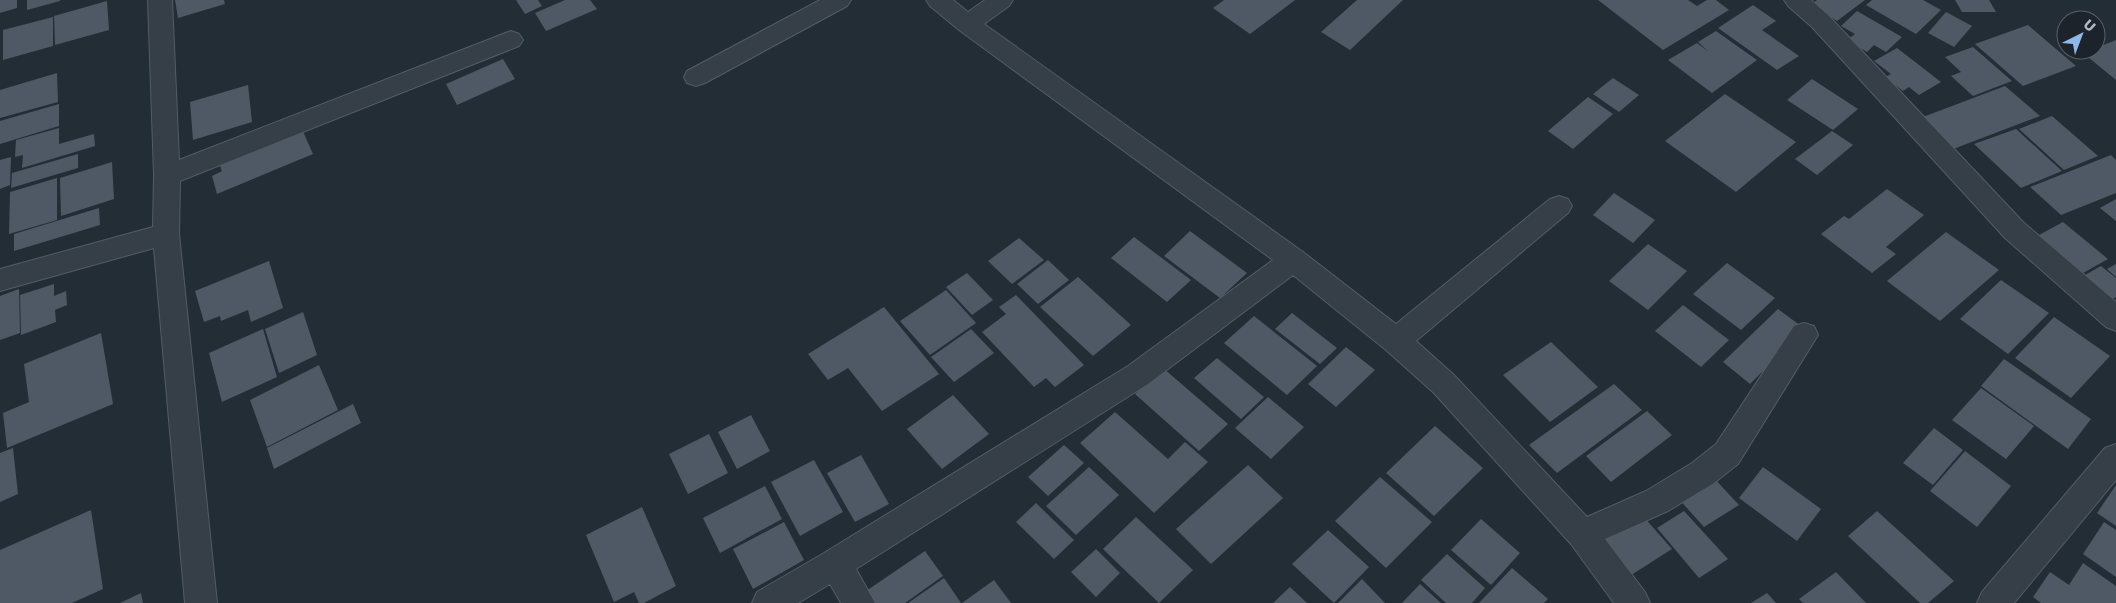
<svg xmlns="http://www.w3.org/2000/svg" width="2116" height="603" viewBox="0 0 2116 603" font-family="'Golos Text',sans-serif">
<rect width="100%" height="100%" fill="#232d36"/>
<path fill="#4f5965" d="M0,0H17V8L0,13Z
M27,0H60V1L27,10Z
M175,0H224L225,4L178,18Z
M516,0H538L542,6L525,14Z
M565,0H590L597,9L546,31L535,13Z
M1224,0H1295L1250,34L1213,8Z
M1357,0H1403L1350,50L1321,32Z
M1598,0H1688L1697,6L1707,0H1716L1729,10L1663,50Z
M1817,0H1865L1837,21L1811,5Z
M1872,0H1923L1941,10L1916,34L1866,5Z
M1955,0H1989L1996,12H1962Z
M107,1L109,30L55,45L54,16Z
M1753,5L1776,21L1762,30L1799,56L1777,70L1718,28Z
M1857,11L1902,37L1886,52L1874,45L1867,52L1847,40L1855,34L1841,26Z
M1946,12L1972,26L1954,47L1928,33Z
M53,17V46L3,60V30Z
M2028,25L2076,66L2023,86L1975,44Z
M1716,31L1757,60L1712,93L1668,60L1697,43L1709,52L1698,42Z
M2116,40V80L2083,53L2096,50V48Z
M1973,47L2012,81L1973,96L1951,76L1961,72L1945,57Z
M1897,48L1941,82L1919,95L1909,87L1903,91L1885,77L1891,74L1874,61Z
M503,59L515,79L457,105L446,84Z
M57,73L58,102L0,118V90Z
M1613,78L1639,95L1619,112L1593,94Z
M1812,79L1858,109L1833,130L1787,100Z
M248,85L252,122L193,140L190,102Z
M2005,86L2040,116L1948,151L1915,120Z
M1725,94L1796,142L1736,192L1665,141Z
M1588,97L1613,114L1573,149L1548,131Z
M59,104V126L0,144V121Z
M2052,116L2098,156L2064,170L2019,129Z
M301,127L313,154L217,194L212,176L222,171L218,161Z
M59,128V144L94,134L95,146L22,168L23,155L15,157L16,140Z
M2016,129L2062,171L2021,188L1974,144Z
M1832,131L1853,145L1817,175L1795,159Z
M78,154V168L11,188L12,173Z
M2111,155L2116,160V193L2061,215L2030,187Z
M11,157L10,185L0,189V160Z
M112,162L114,199L61,216L60,178Z
M57,178V220L9,234L10,192Z
M1887,189L1924,215L1886,247L1896,254L1872,273L1821,234L1844,216L1849,219Z
M1614,193L1655,220L1633,243L1593,215Z
M2116,199V221L2100,208Z
M99,208L100,225L14,251V234Z
M2063,222L2108,259L2083,273L2039,235Z
M1190,231L1247,273L1220,298L1164,256Z
M1946,232L1999,270L1940,321L1887,281Z
M1134,237L1191,280L1167,302L1111,258Z
M1019,238L1044,260L1012,284L988,261Z
M1648,244L1687,271L1648,310L1609,281Z
M1048,260L1069,280L1038,304L1017,284Z
M269,261L283,308L251,322L248,310L221,321L220,316L204,322L195,291Z
M1727,263L1775,298L1741,330L1693,294Z
M2116,264V277L2107,269Z
M2101,266L2116,278V297L2106,303L2078,279Z
M967,273L993,300L972,315L946,287Z
M1078,277L1131,325L1093,356L1040,307Z
M2001,280L2049,313L2008,354L1960,319Z
M54,284V296L66,291L67,305L55,310L56,322L21,335L20,295Z
M19,289L20,333L0,340V296Z
M946,290L976,323L930,355L900,321Z
M1016,295L1084,365L1055,387L1046,378L1034,387L982,332L1006,314L999,307Z
M1683,305L1729,340L1701,367L1655,331Z
M884,307L939,374L882,411L848,368L828,380L808,354Z
M1778,309L1805,329L1750,384L1723,362Z
M303,312L317,355L279,373L265,329Z
M1292,313L1337,348L1320,364L1275,329Z
M1254,316L1317,366L1287,395L1224,343Z
M2054,317L2110,356L2071,398L2015,358Z
M263,329L277,377L222,402L209,353Z
M971,329L994,353L954,382L931,357Z
M101,333L113,404L7,448L3,413L29,402L24,364Z
M1551,342L1598,387L1550,422L1503,375Z
M1346,347L1375,370L1336,407L1308,384Z
M1217,358L1264,397L1241,419L1194,378Z
M2004,359L2091,419L2068,449L1981,386Z
M319,365L338,410L267,447L250,400Z
M1163,368L1228,424L1199,451L1135,394Z
M1614,384L1642,410L1557,473L1529,445Z
M1981,388L2034,426L2006,459L1952,420Z
M953,395L989,434L942,469L907,429Z
M1268,397L1304,427L1271,459L1235,428Z
M353,404L361,423L274,469L267,448Z
M1647,411L1672,435L1611,482L1586,456Z
M1115,412L1168,459L1185,442L1208,462L1154,513L1080,443Z
M751,415L770,451L737,469L718,432Z
M1435,426L1483,468L1434,516L1386,473Z
M1934,428L1963,450L1933,485L1903,463Z
M709,434L728,473L688,494L669,454Z
M1064,445L1084,463L1048,496L1028,477Z
M13,448L18,494L0,502V453Z
M1965,451L2011,486L1977,527L1930,491Z
M861,455L889,504L855,522L827,473Z
M814,460L843,512L800,536L771,482Z
M1248,465L1283,498L1211,564L1176,529Z
M1089,467L1119,495L1076,535L1046,506Z
M1763,467L1821,509L1797,541L1739,498Z
M1711,475L1739,505L1704,527L1677,497Z
M1380,477L1432,522L1386,568L1335,521Z
M2116,485V526L2097,513Z
M765,486L782,519L720,553L703,518Z
M1036,503L1074,540L1054,559L1016,522Z
M642,507L676,586L644,603H639L634,592L614,602L586,535Z
M91,510L103,589L72,603H0V550Z
M1684,511L1728,559L1699,578L1657,528Z
M1877,511L1954,581L1928,603H1920L1848,536Z
M1642,515L1672,549L1625,579L1596,544Z
M1136,517L1193,570L1159,603L1103,549Z
M1481,519L1520,553L1491,585L1451,550Z
M784,522L804,560L753,589L733,549Z
M2104,522L2116,530V577L2083,554Z
M1328,530L1369,567L1334,603L1292,564Z
M1096,549L1120,573L1096,597L1071,572Z
M925,551L943,576L905,603H870L863,593Z
M1447,554L1485,588L1472,603H1446L1421,580Z
M2083,563L2116,586V603H2041L2033,597L2050,572L2069,585Z
M1512,568L1548,599L1544,603H1479Z
M1836,572L1866,603H1803L1799,599Z
M944,578L961,603H908Z
M1362,579L1385,603H1338Z
M994,580L1011,603H962Z
M1420,584L1441,603H1402Z
M1290,587L1307,603H1273Z
M141,593L143,603H120Z
M1767,593L1776,603H1751Z"/>
<g fill="none" stroke-linecap="round" stroke-linejoin="round">
<defs>
<path id="minor" d="M148,0H172L179,160L503,34L511,31L519,34L523,40L519,46L180,181L179,234L217,603H185L154,248L0,291V269L153,227L154,175Z
M820,0H851L847,6L705,83L696,86L687,83L684,77L687,71Z
M926,0H953L968,12L985,0H1013L1009,6L984,24L1303,252L1396,324L1550,199L1559,196L1568,199L1572,206L1568,213L1416,341L1454,375L1587,517L1646,491L1692,463L1716,444L1794,326L1804,323L1814,326L1818,335L1738,464L1714,483L1668,511L1605,539L1645,592L1650,603H1614L1571,544L1434,393L1386,350L1293,275L1148,384L856,569L875,603H841L830,584L798,603H752L757,592L824,553L1128,366L1273,260L959,30L930,6Z
M1784,0H1811L1828,15L2023,222L2116,302V331L2106,327L2005,238L1812,27L1788,6Z
M2116,444V480L2014,603H1977L1982,592L2105,448Z"/>
</defs>
<use href="#minor" stroke="#545c64" stroke-width="2"/>
<use href="#minor" fill="#363e47" fill-rule="evenodd"/>
</g>
<g transform="translate(2081 35) rotate(42)"><circle r="24" fill="#1c232b" stroke="#585f68"/>
<path d="M0-4L9 19L0 12L-9 19Z" fill="#8eb8eb"/>
<text y="-8" font-size="14" font-weight="bold" text-anchor="middle" fill="#b1b9c3">U</text>
</g>
</svg>
